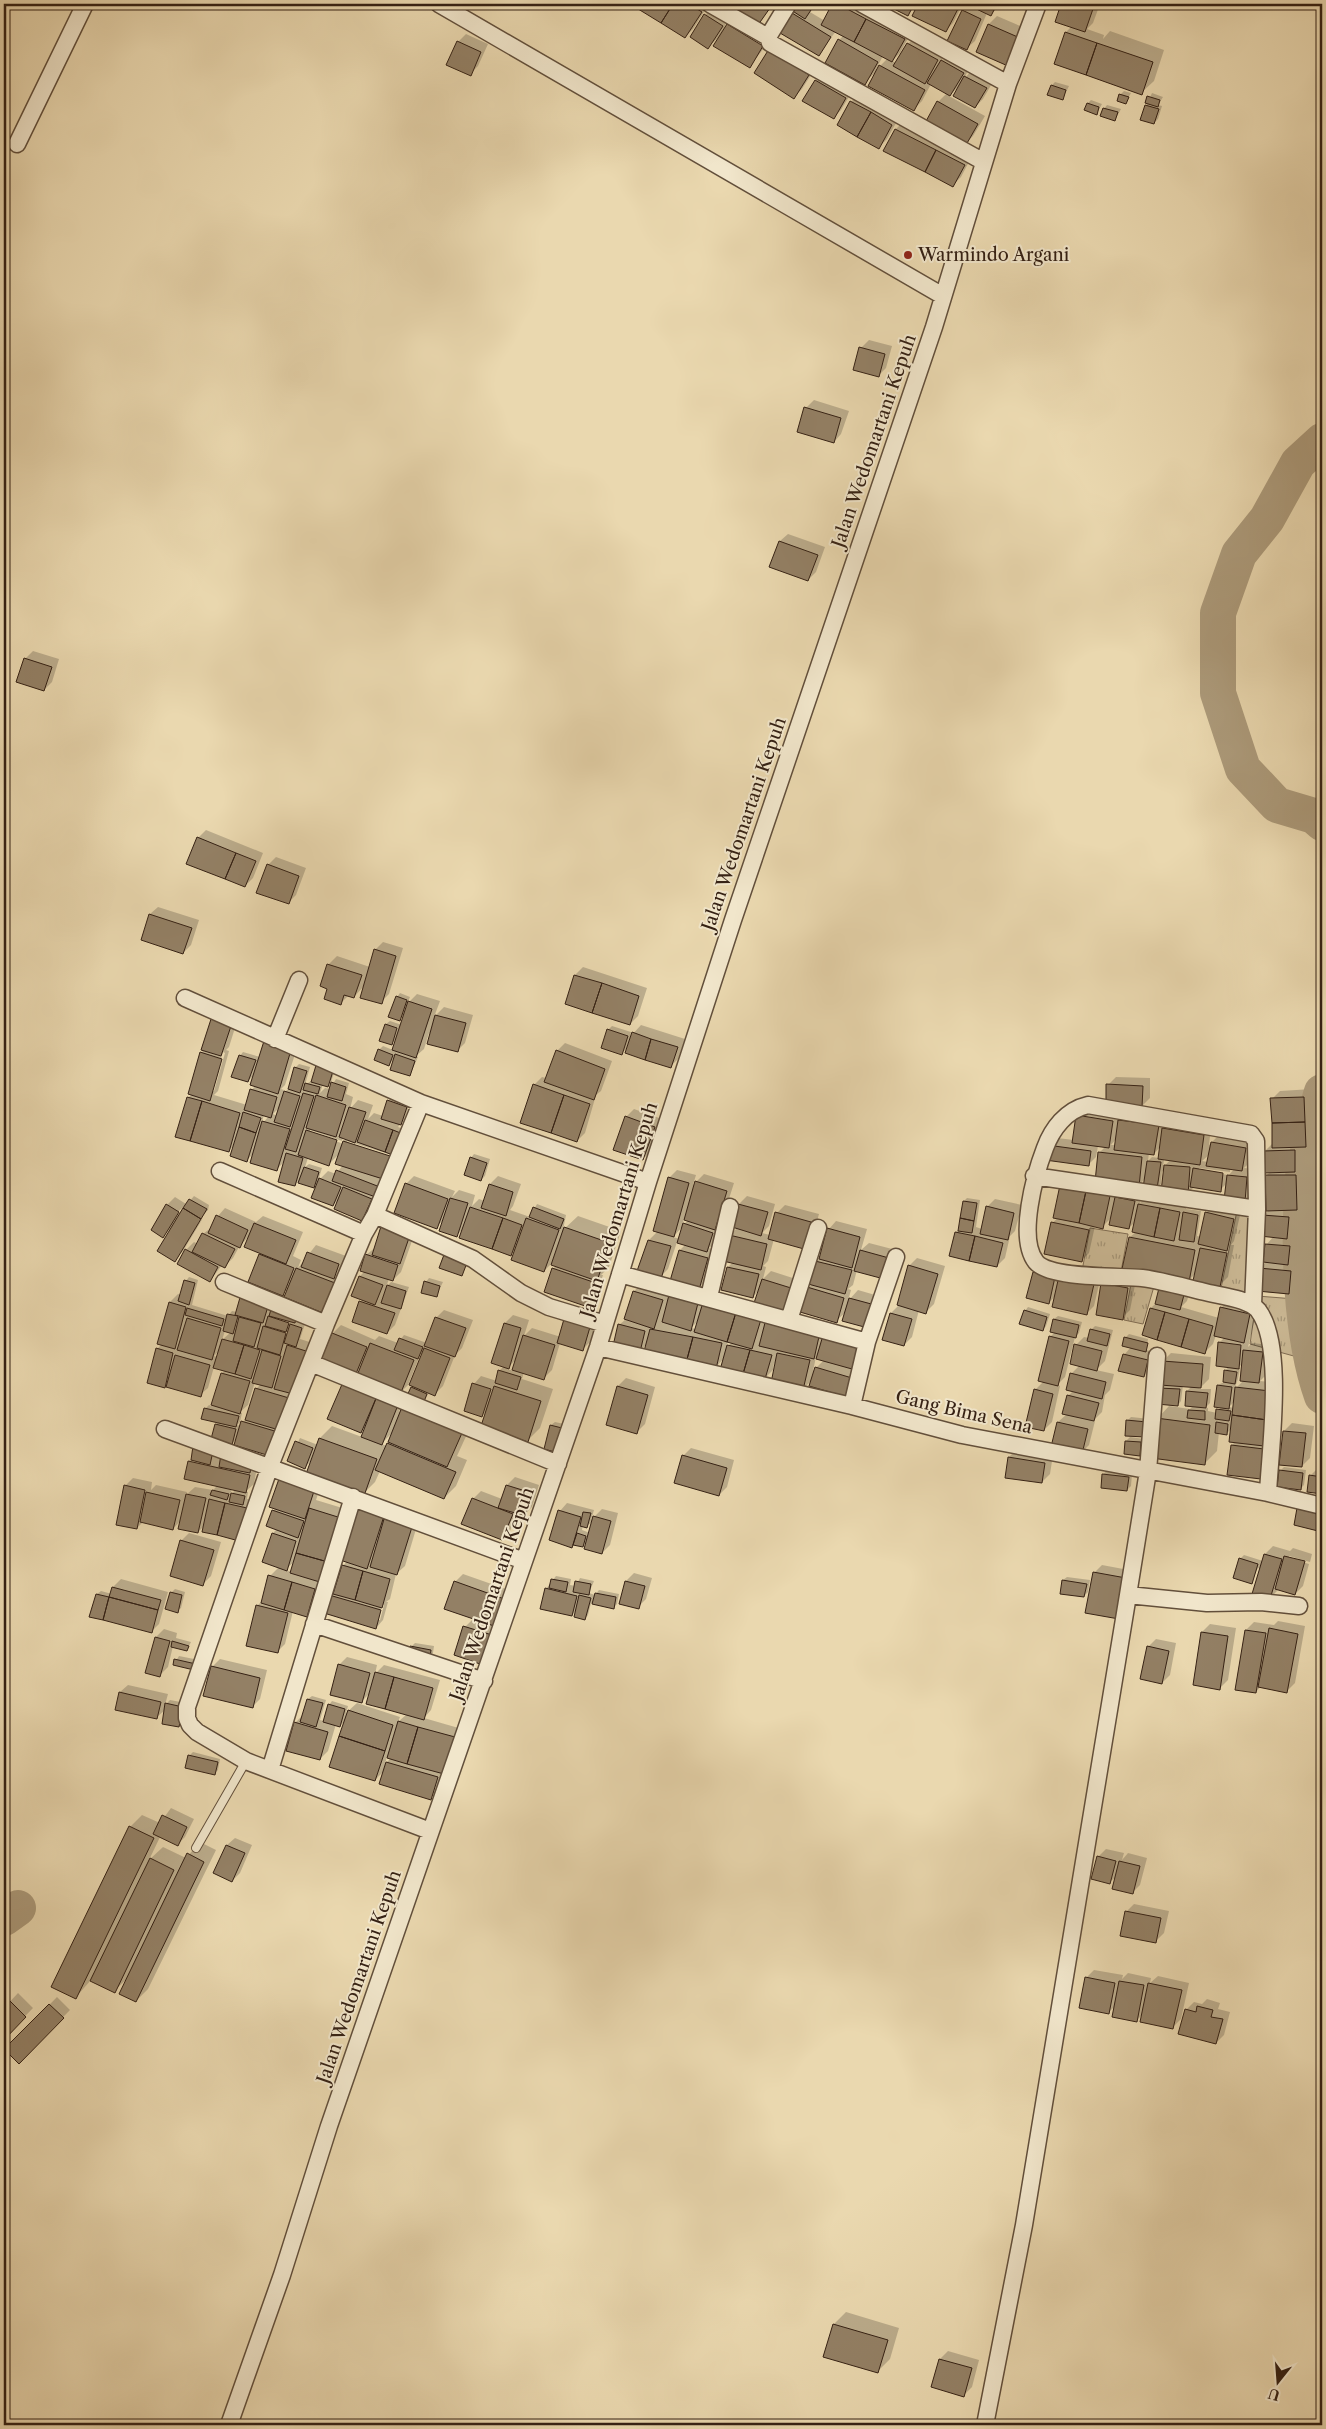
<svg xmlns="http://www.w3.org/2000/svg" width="1326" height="2429" viewBox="0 0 1326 2429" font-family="'Libre Caslon Text',serif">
<defs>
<pattern id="park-tufts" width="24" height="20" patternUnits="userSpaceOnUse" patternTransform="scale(1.25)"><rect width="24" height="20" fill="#cbb995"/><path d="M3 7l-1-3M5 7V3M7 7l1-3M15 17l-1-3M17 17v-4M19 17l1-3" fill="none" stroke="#a69678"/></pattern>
</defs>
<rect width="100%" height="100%" fill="#ead8af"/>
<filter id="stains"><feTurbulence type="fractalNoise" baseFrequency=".004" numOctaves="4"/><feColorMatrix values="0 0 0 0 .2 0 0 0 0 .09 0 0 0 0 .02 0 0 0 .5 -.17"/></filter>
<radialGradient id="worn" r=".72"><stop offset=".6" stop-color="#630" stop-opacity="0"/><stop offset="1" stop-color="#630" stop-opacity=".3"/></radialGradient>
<path fill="url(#park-tufts)" stroke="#806d54" d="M1237,1211L1254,1214L1252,1298L1220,1293Z
M1090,1228L1128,1234L1120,1277L1082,1271Z
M1132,1279L1155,1283L1143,1324L1124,1320Z
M1257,1296L1295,1299L1301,1358L1250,1344Z"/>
<path fill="#0003" fill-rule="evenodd" d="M632,4H709L693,29L685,37Z
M729,4H774L758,23Z
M792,4H816L810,12L825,21L834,4H861L912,31L900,53L892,61L897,63L908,44L916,36L945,52L942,61L950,53L971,64L964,79L973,69L994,80L983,99L975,107L961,84L949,96L985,116L973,136L965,144L938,102L947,93L931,84L922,101L914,109L876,72L864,83L839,40L844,35L836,31L819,54L793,14L795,11ZM883,56L888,58L877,69H876Z
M887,4H918L908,14Z
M919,4H963L953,23L945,31L914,15Z
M968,4H1000L991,15L987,13L975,41L967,48L949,40Z
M1063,4H1100L1093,23L1087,29L1104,35L1103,39L1110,31L1164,50L1154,81L1141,93L1055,63L1066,32L1072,26L1057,21Z
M713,7L730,17L724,27L728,24L764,48L750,66L719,37L708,47L705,15Z
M997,16L1027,29L1015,57L978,51L989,24Z
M466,34L488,44L478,66L470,74L458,42Z
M770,50L816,67L802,89L794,97Z
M824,73L853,90L841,110L833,118L816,81Z
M1055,82L1069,86L1063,98L1052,85Z
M1124,91L1131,93L1126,102L1120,95Z
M1152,93L1163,97L1158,105L1162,106L1158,119L1154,123L1146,106Z
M859,94L900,116L887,139L879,147L851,102Z
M1091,100L1102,104L1097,113L1088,103Z
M1107,105L1121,109L1115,120L1104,109Z
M904,121L972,156L961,177L953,185L885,150L896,129Z
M869,340L892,346L886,368L878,376L861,348Z
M814,400L849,411L841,434L834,442L806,408Z
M788,534L825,547L816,572L808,580L780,541Z
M33,651L59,659L52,682L44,690L25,659Z
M206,830L263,853L253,878L245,886L198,838Z
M276,857L306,868L296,895L288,903L268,865Z
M158,907L199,920L191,945L183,953L150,914Z
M383,942L403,948L389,994L381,1002L364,986L354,997L348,996L340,1004L329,988L322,986L329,964L337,956L370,967L375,950Z
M583,967L647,988L638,1016L630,1024L566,1003L575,975Z
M400,993L410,997L407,1004L417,994L440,1001L434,1017L444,1007L473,1015L465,1043L457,1051L429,1033L424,1049L416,1056L418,1057L410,1075L395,1058L389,1064L379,1050L383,1046L393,1050L397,1038L391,1044L381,1040L386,1024L390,1021L402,1025L405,1014L399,1020L397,997Z
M239,1015L229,1047L226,1050L229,1051L218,1091L214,1095L247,1105L252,1090L255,1086V1074L248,1081L240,1056L243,1052L260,1057L299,1042L285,1085L281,1089L284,1090L283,1094L290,1087L295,1068L299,1064L310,1067L305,1085L337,1064L331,1082L327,1086L323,1084L320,1093L325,1088L330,1089L336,1079L349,1083L346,1094L353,1097L350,1109L358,1100L373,1105L368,1119L374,1113L383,1116L388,1101L392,1097L410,1103L404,1120L398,1127L406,1130L395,1156L347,1141V1143L394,1159L370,1212L362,1220L340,1198L333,1205L319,1181L313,1187L298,1181L295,1185L285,1161L277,1169L254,1153L247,1160L234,1145L229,1151L188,1098L192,1094L201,1053ZM223,1052L225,1053L214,1091H212ZM281,1106L278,1116L273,1114ZM264,1115L269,1116L261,1125ZM310,1130L342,1141L343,1137L346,1138L340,1145L341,1143L310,1132ZM340,1153L343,1165L336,1174L328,1171L318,1181L322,1168L309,1164L305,1167L308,1158L328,1165Z
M641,1025L685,1039L678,1059L670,1067L629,1046L622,1053L608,1030L612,1026L631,1032L630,1037Z
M565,1043L612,1061L601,1091L596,1095L585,1133L577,1141L534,1085L542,1077L546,1078L557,1051Z
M1116,1077L1150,1078V1098L1142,1106L1108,1085Z
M1312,1089L1313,1138L1305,1146H1302L1303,1163L1298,1168L1303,1167L1304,1201L1296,1209L1294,1229L1286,1237L1297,1239L1296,1255L1289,1262L1299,1263L1296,1285L1288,1293L1260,1268L1267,1261H1265L1267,1244L1274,1236L1264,1215L1268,1211L1266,1176L1271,1171L1264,1152L1272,1144V1099L1280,1091Z
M1085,1108L1120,1113L1119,1121L1127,1112L1166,1117L1165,1127L1171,1121L1211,1127L1209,1145L1220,1134L1253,1140L1250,1162L1244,1168L1254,1169L1252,1193L1244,1201L1227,1183L1220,1190L1195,1186L1187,1194L1162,1171L1161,1184L1157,1188L1146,1178L1138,1186L1096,1181L1100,1152L1105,1147L1098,1146L1096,1157L1088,1165L1047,1159L1057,1138L1074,1140L1078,1116ZM1117,1138L1116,1145H1111ZM1160,1147L1159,1158L1152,1157L1148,1161L1149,1153L1154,1154ZM1210,1154L1208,1162L1202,1161ZM1164,1159L1170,1160L1163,1168ZM1199,1168L1230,1172V1168L1234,1169L1229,1175L1199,1171Z
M634,1109L662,1119L651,1151L643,1159L626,1117Z
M474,1154L490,1159L485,1176L481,1180L471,1158Z
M677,1170L696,1175L693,1185L704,1174L734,1183L715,1243L709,1248L715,1250L707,1280L698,1289L755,1304L759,1290L753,1297L723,1289L728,1267L733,1262L730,1235L737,1228L739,1204L747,1196L775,1204L769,1226L762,1233L770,1235L777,1213L785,1205L819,1214L812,1239H774L768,1261L763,1266L766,1267L763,1279L771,1271L799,1280L784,1311L827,1324L859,1360L851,1368L859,1370L854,1388L812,1380L803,1389L774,1363L773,1370L765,1378L725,1357L716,1367L648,1343L640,1351L619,1325L626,1319L634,1291L642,1284L671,1292L680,1250L685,1245L677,1242L668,1269L660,1277L649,1240L658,1231L669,1178ZM684,1219L688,1220L682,1227ZM684,1225L680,1239L673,1237ZM699,1320L696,1329L691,1328ZM728,1341L732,1342L726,1348ZM816,1357L824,1360L813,1371Z
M414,1176L455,1191L452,1197L459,1190L475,1195L472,1206L479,1199L485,1201L490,1184L498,1176L521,1184L513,1206L510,1210L530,1217L537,1204L566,1215L563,1230L578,1216L621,1231L609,1267L601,1275H603L596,1298L588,1306L553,1269L556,1266L555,1260L544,1271L517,1248L510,1255L463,1229L457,1235L445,1219L436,1227L406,1184Z
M1061,1186L1117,1189L1115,1198L1124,1190L1142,1194L1140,1203L1147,1196L1187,1204L1186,1209L1201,1211L1197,1236L1201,1237L1206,1213L1214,1205L1241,1211L1234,1241L1231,1245H1234L1228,1277L1220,1285L1196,1273L1187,1282L1192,1283L1187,1301L1181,1307L1219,1318L1221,1308L1229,1300L1258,1306L1248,1347L1252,1343L1270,1345L1267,1374L1260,1381L1278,1383L1268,1470L1229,1474L1232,1445L1236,1441L1232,1428L1226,1434L1219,1432L1217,1451L1205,1463L1157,1419L1169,1406L1190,1409L1194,1405L1187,1391L1192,1386L1183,1385L1181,1401L1178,1405L1158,1403L1163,1361L1171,1353L1211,1357L1209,1379L1199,1389H1211L1210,1403L1205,1408H1208V1411L1217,1413L1221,1406L1218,1385L1224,1382L1226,1370L1229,1366L1219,1343L1225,1337L1216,1335L1213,1344L1205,1352L1151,1308L1156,1303L1161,1285L1130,1237L1136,1232V1221L1129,1228L1111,1218L1102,1227L1095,1226L1089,1253L1081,1261L1052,1223L1058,1218ZM1243,1363L1244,1380L1234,1390L1238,1379L1240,1368H1238ZM1235,1401L1234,1408L1229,1407Z
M194,1196L209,1205L208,1210L196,1222L198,1224L203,1218L183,1251L175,1260L172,1227L163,1236L167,1205L175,1197L186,1204L174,1216L176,1217Z
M967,1198L980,1200L976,1227L982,1229L987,1207L995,1199L1022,1205L1015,1231L1010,1236L1005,1258L997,1266L950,1255L956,1232L959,1229L964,1201Z
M225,1208L256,1222L263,1216L303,1232L293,1256L301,1260L298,1268L316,1245L346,1256L341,1269L337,1273L342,1275L331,1303L290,1287L282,1294L260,1255L262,1253L250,1235L239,1247L233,1258L225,1266L222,1265L210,1281L186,1250L194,1242L198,1244L203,1234L212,1227L218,1216Z
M391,1216L418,1224L401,1272L393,1280L389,1279L386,1287L391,1282L409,1287L395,1325L387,1333L360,1302L363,1299L360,1276L365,1271L366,1255L376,1247Z
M836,1221L867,1229L861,1250L869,1243L896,1250L891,1269L857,1270L853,1285L848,1289L851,1290L848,1301L858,1290L882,1297L876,1319L847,1311L836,1321L808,1288L812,1284L810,1283L816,1261L821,1256L829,1229Z
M917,1258L945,1266L934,1304L926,1312L919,1310L912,1337L904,1345L891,1313L900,1304L909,1266Z
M1042,1265L1101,1276L1094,1306L1086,1314L1056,1295L1049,1303L1034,1273Z
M189,1277L198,1280L192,1305L228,1316L232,1311L237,1312L242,1295L298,1318L295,1321L305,1324L300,1339L316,1344L278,1447L238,1437L232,1444L216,1424L218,1422L205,1409L209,1405L212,1406L222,1373L225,1370L214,1367L208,1388L200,1395L170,1381L164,1386L157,1349L162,1344L159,1343L170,1302L178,1294L181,1295L186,1281ZM267,1326L292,1334V1336L267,1329ZM225,1331L231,1332L222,1340ZM220,1350L218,1357L214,1356ZM255,1382L261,1384L256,1389L247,1416L241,1426L237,1425L240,1422L242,1413L240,1412L248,1405Z
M429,1278L443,1282L436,1296L426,1282Z
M1136,1280L1130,1310L1122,1318L1103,1284Z
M1028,1307L1050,1314L1046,1326L1043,1330L1025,1311Z
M444,1310L473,1320L462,1348L455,1355L443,1386L435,1394L429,1392L425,1400L473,1421L457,1456L467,1460L456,1486L444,1498L380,1471L375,1482L363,1494L323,1479L316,1500L349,1510L315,1607L307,1615L293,1611L285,1644L277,1652L257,1606L263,1600L270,1576L279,1567L273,1533L277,1529L273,1511L307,1474L312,1460L305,1467L289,1460L300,1438L318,1445L320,1438L332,1426L362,1437L367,1425L361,1431L344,1382L321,1360L333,1333L341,1325L375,1340L379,1336L398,1343L404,1335L427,1343L436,1318ZM421,1353L423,1354L412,1388L413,1399L399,1412L405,1397L399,1394L408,1385ZM362,1367L358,1377L354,1375ZM392,1433L387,1446L381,1444ZM295,1561L292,1572L285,1570Z
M513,1315L529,1320L524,1336L532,1328L561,1337L597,1319L591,1341L583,1349L560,1343L552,1370L544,1378L524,1372L522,1379L553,1389L540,1428L528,1440L488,1410L482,1416L474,1384L481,1376L497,1381L499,1371L504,1366L505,1323ZM517,1358L514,1371L507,1369Z
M1058,1316L1082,1322L1079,1333L1075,1337L1065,1377L1057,1385L1060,1386L1052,1422L1044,1430L1035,1390L1044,1381L1050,1337L1055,1332L1054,1319Z
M1095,1326L1113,1330L1105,1361L1096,1370L1114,1374L1110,1390L1105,1395L1102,1412L1093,1421H1095L1089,1445L1081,1453L1058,1422L1067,1414L1068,1396L1073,1391L1071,1374L1080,1365L1076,1345L1084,1337L1089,1338L1091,1330Z
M1129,1334L1148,1339L1146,1350L1155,1352L1152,1368L1144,1376L1124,1355L1131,1347L1125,1338Z
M626,1378L655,1387L645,1424L637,1432L618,1386Z
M1131,1417L1150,1419L1149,1432L1127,1421Z
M555,1422L564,1424L545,1448L551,1425Z
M1292,1423L1314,1426L1310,1458L1302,1466L1284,1431Z
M1130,1437L1144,1439L1143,1451L1139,1454L1126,1441Z
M216,1447L214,1457L257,1467L254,1484L245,1492H248L247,1499L254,1500L246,1531L205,1525L198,1532L181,1520L173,1529L143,1522L137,1528L125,1486L133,1478L152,1482L151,1490L156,1485L187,1492L186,1495L195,1487L213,1490L218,1485L185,1478L189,1461L192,1458ZM232,1488L236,1489L230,1496Z
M691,1448L734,1460L727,1487L719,1495L683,1456Z
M1017,1449L1053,1455L1050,1474L1042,1482L1009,1457Z
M1284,1467L1306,1470L1304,1485L1300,1489L1280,1471Z
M1318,1468H1322V1493L1308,1491L1310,1476Z
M1107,1471L1132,1474L1131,1486L1127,1490L1103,1474Z
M515,1477L539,1485L532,1507L524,1515L517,1513L510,1531L502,1539L473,1499L481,1491L502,1499L507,1485Z
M567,1503L594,1510L591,1520L602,1509L618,1513L610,1545L602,1553L588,1541L583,1546L574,1544L572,1546L560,1511ZM594,1520L590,1533L582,1530L583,1525L587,1526Z
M355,1507L419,1519L405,1566L396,1574L390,1599L386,1602H388L383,1620L376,1628L330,1595L336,1589L343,1566L347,1561ZM382,1604L384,1605L380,1620H377Z
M189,1533L221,1542L211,1576L203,1584L181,1541Z
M1273,1546L1290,1551L1293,1548L1312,1554L1310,1562L1289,1556V1558L1309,1564L1303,1586L1295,1594L1279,1589L1270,1598L1260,1569L1258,1568L1251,1582L1240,1559L1244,1555L1263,1561L1265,1554Z
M1102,1565L1134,1571L1127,1609L1094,1573Z
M634,1573L652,1578L646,1599L638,1607L626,1581Z
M463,1574L514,1592L491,1655L465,1627L474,1618L455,1582Z
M556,1576L571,1579L570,1585L576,1586L580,1578L594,1581L589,1593L595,1595L599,1590L619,1594L617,1604L613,1608L591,1603L588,1615L585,1619L577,1610L572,1615L546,1589Z
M1067,1577L1090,1580L1088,1592L1084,1596L1063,1580Z
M121,1579L168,1592L159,1624L151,1632L97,1594L101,1591L112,1594L113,1587Z
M175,1589L185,1592L181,1608L177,1611L171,1593Z
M1278,1621L1305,1626L1295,1683L1287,1691L1261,1686L1256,1692L1237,1689L1246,1630L1254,1622L1274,1625Z
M1210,1624L1236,1628L1228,1680L1220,1688L1202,1632Z
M164,1629L177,1633L176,1638L191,1642L187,1650L173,1646L168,1667L160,1675L156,1637Z
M1156,1639L1176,1643L1170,1675L1162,1683L1148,1647Z
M415,1643L434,1646L433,1653L429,1657L411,1647Z
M179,1656L199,1660L197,1665L174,1664Z
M347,1657L377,1665L375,1674L384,1665L440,1680L431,1710L424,1718L462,1729L439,1790L431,1798L385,1770L375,1780L346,1720L340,1726L336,1724L328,1751L320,1759L295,1723L303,1715L308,1699L312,1696L326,1700L320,1720L324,1721L329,1705L332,1701L348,1706L346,1713L357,1703L400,1717L398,1722L407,1714L370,1693L361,1702L339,1665ZM387,1757L391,1758L385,1764Z
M220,1659L267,1670L260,1699L252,1707L212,1667Z
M128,1685L168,1694L165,1705L170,1700L186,1703L182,1722L179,1726L166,1709L156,1718L120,1692Z
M193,1752L220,1759L218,1770L214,1774L189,1756Z
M171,1808L194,1819L185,1837L177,1845L160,1837L149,1860L163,1847L186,1858L200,1842L216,1850L148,1989L136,2001L128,1978L114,1991L91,1980L76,1997L130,1827L142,1815L160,1823Z
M235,1838L252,1845L240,1873L232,1881L215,1873L227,1845Z
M1106,1849L1124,1853L1122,1860L1128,1853L1147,1858L1140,1885L1132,1893L1117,1876L1110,1882L1098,1857Z
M1134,1904L1169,1911L1164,1933L1156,1941L1126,1912Z
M1094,1970L1123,1975L1122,1979L1128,1973L1151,1978L1150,1983L1158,1976L1189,1983L1181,2019L1173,2027L1143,2014L1137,2020L1115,2006L1109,2012L1086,1978Z
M18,1993L33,2008L4,2038V2008Z
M57,1997L70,2010L19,2062L6,2049Z
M1207,1999L1220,2003L1218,2009L1230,2012L1224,2035L1216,2043L1186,2010L1194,2002L1202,2004Z
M846,2312L899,2328L890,2359L878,2371L834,2324Z
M948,2351L979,2360L972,2387L964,2395L940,2359Z"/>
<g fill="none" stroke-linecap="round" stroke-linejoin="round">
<path stroke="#ac9a7a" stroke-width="36" d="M1322,441L1298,463L1267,519L1239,554L1218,613V693L1243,769L1277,805L1314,816L1322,823
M1322,1092C1318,1103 1316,1116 1313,1129C1310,1145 1305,1161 1303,1177C1298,1243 1300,1334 1322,1396
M4,1918L18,1908"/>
</g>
<path fill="#938065" stroke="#352114" d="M630,4H673L661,23Z
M673,4H689L702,12L685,38L661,23Z
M727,4H738L734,9Z
M738,4H763L770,8L758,25L734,9Z
M790,4H815L805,19L788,8Z
M832,4H838L866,19L854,42L821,25Z
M884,4H914L908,16Z
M918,4H957L960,5L946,32L912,16Z
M966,4H997L991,16Z
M1061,4H1088L1094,6L1085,32L1055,22Z
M962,10L981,19L967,50L947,41Z
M792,13L831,37L819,56L780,33Z
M704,14L723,26L708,49L690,37Z
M866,19L905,39L892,62L854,42Z
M727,24L763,46L750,68L713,46Z
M988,24L1020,38L1008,66L976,52Z
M1065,32L1097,43L1086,75L1054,64Z
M838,39L878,62L865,85L825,63Z
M457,41L481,52L471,76L446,65Z
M907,43L938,60L925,84L893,66Z
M1097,43L1153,62L1142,95L1086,75Z
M769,49L809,75L794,99L754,73Z
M941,60L964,73L950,96L927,83Z
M879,65L925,90L914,111L868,86Z
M964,76L987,88L975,108L953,96Z
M815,80L846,98L834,119L802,101Z
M1051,85L1066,90L1063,100L1047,95Z
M1119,94L1129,97L1126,104L1117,101Z
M1147,96L1160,100L1158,107L1145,103Z
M850,101L871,112L857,137L837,125Z
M937,101L978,124L966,145L925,123Z
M1087,103L1099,107L1097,115L1084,110Z
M1145,105L1159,109L1154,124L1140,120Z
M1103,108L1118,112L1115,121L1100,116Z
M871,112L892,125L879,149L857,137Z
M895,129L936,150L925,172L883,151Z
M936,150L965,165L953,187L925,172Z
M859,347L885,354L879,377L853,370Z
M804,407L841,418L834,443L797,432Z
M779,541L818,555L808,581L769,567Z
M24,658L52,667L44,691L16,682Z
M197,837L236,853L225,879L186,864Z
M236,853L256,861L245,887L225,879Z
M267,864L299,876L289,904L256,893Z
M149,914L192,928L183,954L141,940Z
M374,949L396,956L382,1004L360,998Z
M327,964L362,975L354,998L344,995L341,1005L324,999L327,989L320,986Z
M574,975L602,983L592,1013L565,1004Z
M602,983L639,996L630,1025L592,1013Z
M396,996L407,1000L400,1021L388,1017Z
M408,1001L432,1009L416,1058L392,1050Z
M435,1015L466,1023L458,1052L427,1044Z
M212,1016L232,1023L221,1056L201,1050Z
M385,1024L397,1028L392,1045L379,1041Z
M607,1029L628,1036L622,1055L601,1048Z
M632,1032L651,1039L645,1060L625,1053Z
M651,1039L678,1047L671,1068L645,1060Z
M264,1041L291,1050L278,1094L250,1085Z
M378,1049L393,1055L389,1066L374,1060Z
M556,1050L605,1069L594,1100L544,1082Z
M200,1052L222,1059L210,1101L188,1094Z
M395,1054L415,1061L410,1076L390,1070Z
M239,1055L256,1060L248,1082L231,1077Z
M317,1062L334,1068L328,1087L311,1082Z
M294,1067L307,1071L300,1093L288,1089Z
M331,1082L346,1087L342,1101L327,1097Z
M305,1083L320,1087L318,1094L303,1090Z
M533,1084L564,1095L551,1133L520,1123Z
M1106,1084L1143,1086L1142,1107L1106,1106Z
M250,1089L277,1097L271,1118L244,1110Z
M284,1091L300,1096L290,1127L274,1122Z
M303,1093L314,1096L296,1152L285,1149Z
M316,1095L346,1105L336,1137L306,1128Z
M564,1095L590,1104L577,1142L551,1133Z
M187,1097L202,1101L190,1141L175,1137Z
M1304,1097L1305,1122L1272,1123L1270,1098Z
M387,1100L407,1107L401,1125L381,1119Z
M202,1101L240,1113L229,1152L190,1141Z
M349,1107L366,1112L355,1143L339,1137Z
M243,1112L261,1118L256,1133L239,1127Z
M1076,1115L1113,1121L1109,1148L1072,1143Z
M625,1116L655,1127L643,1160L613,1150Z
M365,1120L393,1130L385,1152L357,1142Z
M1118,1120L1159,1125L1154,1155L1114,1150Z
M262,1121L290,1129L277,1171L250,1163Z
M1305,1122L1306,1147L1272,1148V1123Z
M239,1127L256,1133L247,1162L230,1156Z
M1162,1128L1204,1135L1200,1165L1158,1159Z
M306,1130L337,1140L329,1166L298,1155Z
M393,1130L403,1134L395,1156L385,1152Z
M343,1141L390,1156L383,1179L335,1164Z
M1211,1142L1246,1148L1242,1171L1206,1166Z
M1047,1145L1091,1151L1089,1166L1045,1160Z
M1295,1150V1172L1264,1173L1263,1151Z
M1098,1152L1142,1157L1139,1187L1095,1182Z
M286,1153L303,1158L295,1186L278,1182Z
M470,1157L487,1163L481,1181L464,1175Z
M1147,1161L1161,1162L1157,1189L1143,1188Z
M1164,1165L1190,1167L1188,1195L1161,1192Z
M304,1167L319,1172L314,1188L298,1183Z
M1193,1168L1223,1173L1221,1192L1190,1187Z
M336,1170L385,1189L381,1199L332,1181Z
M1227,1175L1247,1177L1245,1202L1224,1200Z
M1265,1175H1296L1297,1210L1266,1211Z
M668,1177L689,1183L674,1237L653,1231Z
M319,1178L341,1187L333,1206L311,1198Z
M695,1181L727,1191L715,1230L684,1220Z
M405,1183L448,1199L437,1229L394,1213Z
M489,1184L513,1192L506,1216L481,1208Z
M1060,1185L1086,1191L1079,1223L1053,1218Z
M343,1187L372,1199L362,1221L334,1209Z
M1086,1191L1110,1196L1103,1229L1079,1223Z
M1115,1197L1135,1201L1129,1229L1109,1225Z
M450,1198L468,1203L457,1237L439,1231Z
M189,1199L207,1209L201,1219L183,1208Z
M963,1201L977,1203L974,1221L960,1218Z
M166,1204L179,1212L163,1238L151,1230Z
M738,1204L768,1212L761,1236L732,1227Z
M1138,1204L1160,1208L1154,1237L1132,1232Z
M986,1206L1014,1213L1008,1240L980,1234Z
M470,1207L503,1218L492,1249L459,1238Z
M533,1207L564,1219L560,1229L529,1217Z
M183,1208L201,1219L175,1262L157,1251Z
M1160,1208L1180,1212L1174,1241L1154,1237Z
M775,1212L811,1222L804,1249L768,1239Z
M1183,1212L1198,1215L1194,1242L1179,1240Z
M1205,1212L1234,1219L1227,1251L1198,1244Z
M216,1215L248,1230L240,1248L208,1233Z
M1262,1215L1289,1217L1287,1239L1260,1236Z
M503,1218L522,1225L511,1256L492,1249Z
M526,1218L559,1230L544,1272L511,1260Z
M960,1218L974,1221L972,1233L958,1231Z
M1051,1222L1089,1230L1082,1262L1044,1254Z
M254,1223L296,1240L286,1264L244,1247Z
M382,1223L411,1232L400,1264L372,1255Z
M683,1223L713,1233L707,1252L677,1243Z
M564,1227L610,1243L597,1281L551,1265Z
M827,1228L860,1237L852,1268L819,1259Z
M955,1232L975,1236L969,1261L949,1256Z
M202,1233L235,1249L225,1268L192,1252Z
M729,1235L767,1244L761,1270L723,1261Z
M975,1236L1003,1243L997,1267L969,1261Z
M1129,1237L1195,1250L1189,1282L1122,1269Z
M648,1240L671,1246L661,1279L637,1271Z
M1265,1244L1290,1246L1288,1265L1263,1262Z
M1200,1248L1227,1253L1220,1287L1193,1281Z
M185,1249L218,1267L210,1282L177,1264Z
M679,1250L708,1258L699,1290L670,1281Z
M860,1250L889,1258L884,1279L854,1271Z
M307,1252L339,1264L334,1279L301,1267Z
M445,1252L468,1260L462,1276L439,1268Z
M259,1254L294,1268L283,1296L248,1282Z
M365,1254L398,1265L393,1281L360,1271Z
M815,1261L852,1270L845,1294L808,1284Z
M908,1265L938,1274L926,1314L897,1305Z
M727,1267L759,1274L753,1298L721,1290Z
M296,1268L335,1283L323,1313L284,1297Z
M552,1268L596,1283L588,1307L544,1292Z
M1259,1268L1291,1271L1289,1294L1257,1291Z
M1033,1272L1055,1277L1049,1304L1026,1298Z
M359,1276L383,1285L375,1305L351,1296Z
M1059,1276L1094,1284L1087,1315L1052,1307Z
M762,1279L791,1288L784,1312L754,1303Z
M184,1280L195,1283L189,1305L178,1301Z
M424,1281L440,1286L437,1297L421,1293Z
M1101,1283L1128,1288L1123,1320L1096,1315Z
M1160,1284L1185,1291L1180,1310L1155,1304Z
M387,1285L406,1291L401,1309L381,1303Z
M807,1287L844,1298L837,1323L800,1312Z
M633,1291L663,1300L654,1329L624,1319Z
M670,1291L699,1299L691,1331L662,1322Z
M241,1294L269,1303L263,1323L235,1315Z
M849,1298L875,1305L868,1328L842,1321Z
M704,1299L737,1309L727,1342L694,1332Z
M359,1301L395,1313L387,1334L352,1322Z
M169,1302L186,1307L175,1349L157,1344Z
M272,1306L297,1314L295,1323L269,1316Z
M1220,1307L1250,1314L1244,1343L1214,1336Z
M187,1308L224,1319L222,1326L185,1315Z
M1150,1308L1165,1312L1157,1340L1142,1335Z
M737,1309L762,1316L752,1349L727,1342Z
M1024,1310L1047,1317L1043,1331L1019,1324Z
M1165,1312L1189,1319L1181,1347L1157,1340Z
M890,1313L912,1319L904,1346L882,1340Z
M227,1314L238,1316L233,1334L223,1331Z
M268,1316L289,1323L286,1332L265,1326Z
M239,1317L261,1323L254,1347L233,1341Z
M435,1317L466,1328L455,1357L424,1346Z
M187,1318L221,1328L212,1360L177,1350Z
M564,1319L590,1327L583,1351L557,1343Z
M766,1319L820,1332L814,1359L759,1346Z
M1053,1319L1079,1325L1076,1338L1050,1332Z
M1189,1319L1213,1326L1205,1354L1181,1347Z
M504,1323L521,1328L509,1369L491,1363Z
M290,1324L302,1328L296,1347L284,1343Z
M618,1324L645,1331L640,1352L613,1346Z
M263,1326L286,1333L280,1355L257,1348Z
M650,1329L693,1337L686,1363L643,1355Z
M1090,1329L1110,1334L1107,1346L1087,1341Z
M824,1332L859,1343L852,1369L816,1359Z
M332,1333L367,1347L355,1376L320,1361Z
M523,1335L555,1345L544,1380L512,1370Z
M1049,1336L1069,1341L1058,1386L1038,1381Z
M693,1337L722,1343L716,1369L686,1363Z
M1124,1337L1148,1343L1146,1352L1122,1346Z
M399,1338L423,1347L418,1359L394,1350Z
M222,1339L244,1345L235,1374L213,1368Z
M1218,1342L1241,1345L1239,1369L1216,1366Z
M370,1343L414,1360L400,1395L356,1378Z
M1074,1344L1102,1351L1097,1371L1070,1364Z
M244,1345L260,1350L251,1379L235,1374Z
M287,1345L309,1352L297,1395L274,1389Z
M727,1345L750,1350L743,1374L720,1370Z
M156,1348L173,1353L165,1388L147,1383Z
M424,1348L450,1358L435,1396L409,1385Z
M262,1350L281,1356L272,1388L252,1383Z
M750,1350L772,1355L765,1379L743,1374Z
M1243,1350L1263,1352L1259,1383L1240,1381Z
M777,1353L810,1360L803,1390L771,1383Z
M1123,1354L1148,1360L1144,1377L1118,1371Z
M175,1355L210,1365L201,1397L166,1387Z
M1162,1361L1203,1364L1201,1388L1160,1385Z
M815,1367L852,1378L847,1397L809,1386Z
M498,1370L521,1377L517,1390L495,1383Z
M1224,1370L1237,1372L1235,1384L1223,1382Z
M221,1373L250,1381L240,1414L211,1405Z
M1070,1373L1106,1382L1102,1399L1066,1390Z
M343,1382L377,1396L361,1433L327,1419Z
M472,1383L491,1389L482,1417L464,1411Z
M1217,1385L1232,1387L1229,1409L1214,1407Z
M494,1386L541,1401L528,1442L481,1426Z
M617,1386L648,1395L637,1434L606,1425Z
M411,1387L427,1394L423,1404L406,1398Z
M1235,1387L1270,1391L1267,1420L1232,1415Z
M255,1388L289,1398L279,1430L245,1420Z
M1158,1388L1180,1389L1178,1406L1157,1404Z
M1034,1389L1053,1394L1044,1431L1025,1427Z
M1186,1391L1208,1393L1206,1408L1185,1406Z
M1067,1395L1099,1403L1094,1421L1062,1414Z
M377,1396L398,1405L382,1445L361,1437Z
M402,1407L462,1433L447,1467L388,1442Z
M204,1408L239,1416L236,1427L201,1419Z
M1216,1409L1231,1411L1229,1421L1215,1419Z
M1188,1410L1205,1411V1420L1187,1418Z
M1232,1415L1267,1420L1264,1446L1229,1442Z
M1156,1418L1210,1425L1205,1465L1151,1458Z
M1126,1420L1147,1422L1146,1437L1125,1436Z
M241,1421L278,1432L270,1456L234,1445Z
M1057,1422L1088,1429L1082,1454L1051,1447Z
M1216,1422L1228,1424L1227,1435L1215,1433Z
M215,1424L236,1429L232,1445L211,1439Z
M550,1425L562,1428L555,1452L544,1449Z
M1283,1431L1306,1433L1302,1467L1279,1465Z
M319,1438L377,1459L364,1496L306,1474Z
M295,1441L313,1448L305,1469L287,1461Z
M1125,1441L1141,1442L1140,1456L1124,1454Z
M387,1443L456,1472L444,1499L375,1470Z
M1231,1445L1264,1449L1261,1479L1227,1475Z
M193,1446L213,1451L210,1465L191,1460Z
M221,1454L252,1461L250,1473L219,1467Z
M682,1455L727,1468L719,1496L674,1483Z
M1008,1457L1045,1463L1042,1483L1005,1478Z
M188,1461L250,1475L246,1493L184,1479Z
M1279,1470L1303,1473L1301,1490L1277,1487Z
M1102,1474L1129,1477L1127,1491L1101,1488Z
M1309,1475L1322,1477V1494L1307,1492Z
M280,1476L315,1488L305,1519L269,1507Z
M124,1485L145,1490L137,1529L116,1525Z
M506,1485L532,1493L525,1516L498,1508Z
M212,1490L229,1494L227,1500L210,1495Z
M146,1492L180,1500L173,1530L140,1522Z
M231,1493L245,1496L243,1505L229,1502Z
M186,1494L206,1498L198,1533L178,1529Z
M472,1498L513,1514L502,1540L461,1524Z
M209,1499L225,1503L217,1535L202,1532Z
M225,1503L247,1508L239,1541L217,1535Z
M354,1506L384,1516L367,1569L337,1559Z
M309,1508L341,1518L328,1562L296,1553Z
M1297,1508L1322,1514V1532L1294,1525Z
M272,1510L304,1521L298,1538L266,1526Z
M558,1510L581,1517L572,1548L549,1540Z
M583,1512L591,1513L587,1528L580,1526Z
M593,1516L611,1521L602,1554L584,1549Z
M384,1519L412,1527L397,1575L370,1567Z
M272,1533L296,1541L287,1571L262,1562Z
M577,1533L586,1536L583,1547L573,1545Z
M180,1540L214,1550L203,1586L170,1576Z
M296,1553L328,1562L323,1583L290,1573Z
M1264,1554L1282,1559L1270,1599L1252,1594Z
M1284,1556L1305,1561L1295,1595L1275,1589Z
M1239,1558L1258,1564L1252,1584L1233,1578Z
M342,1565L363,1571L355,1600L333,1594Z
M363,1571L390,1579L382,1608L355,1600Z
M1093,1572L1126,1578L1119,1619L1085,1613Z
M268,1575L292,1582L284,1610L261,1603Z
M551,1579L568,1582L566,1592L549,1588Z
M1062,1580L1087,1584L1084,1597L1060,1594Z
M454,1581L507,1600L497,1627L444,1609Z
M575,1581L591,1584L589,1595L573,1592Z
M625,1581L645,1586L639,1609L619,1604Z
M292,1582L315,1589L307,1617L284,1610Z
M112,1587L161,1600L158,1610L109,1597Z
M545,1588L577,1596L572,1616L540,1609Z
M170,1592L182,1595L178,1613L165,1609Z
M595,1593L616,1597L614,1609L592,1604Z
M96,1594L109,1597L103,1620L89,1617Z
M329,1595L381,1610L376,1629L324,1613Z
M579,1595L591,1598L585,1620L574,1617Z
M109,1597L158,1610L152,1633L103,1620Z
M256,1605L288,1613L278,1653L246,1646Z
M463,1626L492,1635L483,1665L454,1655Z
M1269,1628L1298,1634L1287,1693L1258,1687Z
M1245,1630L1266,1633L1256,1693L1235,1690Z
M1201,1632L1228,1636L1220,1690L1193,1685Z
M155,1637L170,1641L160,1677L145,1673Z
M172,1641L189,1646L187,1651L171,1647Z
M410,1646L431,1650L430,1658L409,1655Z
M1147,1646L1169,1651L1162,1684L1140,1679Z
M174,1659L196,1664L194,1670L173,1665Z
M338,1664L370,1673L362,1703L330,1695Z
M211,1666L260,1678L253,1708L203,1696Z
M375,1672L394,1677L385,1709L366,1704Z
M394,1677L433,1688L424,1720L385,1709Z
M119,1692L161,1702L157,1719L115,1710Z
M307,1699L323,1703L316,1727L300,1722Z
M165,1703L183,1707L179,1727L162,1724Z
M328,1704L345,1709L340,1727L323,1722Z
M348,1710L393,1725L385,1751L339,1736Z
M398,1721L418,1727L407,1764L387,1758Z
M294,1722L328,1732L320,1760L286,1751Z
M418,1727L455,1737L444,1774L407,1764Z
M339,1736L385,1751L375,1781L329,1767Z
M188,1755L218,1762L215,1775L185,1768Z
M386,1762L438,1777L431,1800L379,1784Z
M162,1815L187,1827L178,1846L153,1834Z
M129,1826L154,1838L76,1999L51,1987Z
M226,1845L245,1853L232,1882L213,1873Z
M187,1853L204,1862L136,2002L119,1994Z
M1097,1856L1116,1861L1110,1884L1091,1879Z
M150,1858L174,1870L115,1993L90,1981Z
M1119,1861L1140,1866L1133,1894L1112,1889Z
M1125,1911L1161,1918L1156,1943L1120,1936Z
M1085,1977L1115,1983L1109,2014L1079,2008Z
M1119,1981L1144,1985L1137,2022L1112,2017Z
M1148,1983L1182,1990L1173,2029L1140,2022Z
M9,2000L26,2017L4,2040V2006Z
M49,2004L64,2018L19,2064L4,2049Z
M1197,2006L1213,2010L1211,2017L1223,2019L1216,2044L1178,2034L1185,2009L1196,2012Z
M833,2324L888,2340L878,2373L823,2357Z
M939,2359L972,2368L964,2397L931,2387Z"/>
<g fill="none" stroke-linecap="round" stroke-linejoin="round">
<defs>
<path id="lane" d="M196,1848L246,1761"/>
<path id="street" d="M439,4L943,296
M710,4L768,37L788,4
M862,4L1008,84
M768,37L770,43L984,162
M17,144L85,4
M185,998L421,1103L648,1182
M275,1039L299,980
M421,1103L375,1215L364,1234L326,1324L270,1466L187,1707V1718L190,1725L197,1732L246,1761L430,1831
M220,1171L364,1234
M1034,1176L1257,1209L1253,1305
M1257,1209L1256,1141L1251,1134L1088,1105C1066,1110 1052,1129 1045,1148C1035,1174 1017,1238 1036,1262C1050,1279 1120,1276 1142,1278C1165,1281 1187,1288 1209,1293C1223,1296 1249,1299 1258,1310C1285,1345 1270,1449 1268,1493
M375,1215L473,1259L521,1293L549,1307L605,1324
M620,1274L867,1342L896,1257
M224,1282L326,1324
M709,1297L730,1207
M789,1320L818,1228
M598,1347L852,1406L962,1435L1268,1493L1322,1506
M311,1363L558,1464
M852,1406L867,1342
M165,1429L524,1561
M1128,1595L1207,1603L1261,1602L1299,1606
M314,1624L484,1681
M270,1770L353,1497
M229,2425L282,2275L329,2126L598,1347L648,1182L733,920L934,327L1008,84L1038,4
M985,2425L1024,2225L1128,1595L1148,1471L1157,1356"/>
</defs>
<use href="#lane" stroke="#624f3b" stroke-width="10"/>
<use href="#street" stroke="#624f3b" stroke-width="19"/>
<use href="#lane" stroke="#f1e6cb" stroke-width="8"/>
<use href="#street" stroke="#f1e6cb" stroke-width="16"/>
</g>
<circle fill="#8f2418" stroke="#f1e6cb" stroke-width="2" cx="908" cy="255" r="5"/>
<g text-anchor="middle" stroke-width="4" stroke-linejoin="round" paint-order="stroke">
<g font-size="18" fill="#352114" stroke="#f1e6cb" text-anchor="start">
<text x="918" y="261">Warmindo Argani</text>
</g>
<g font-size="18" fill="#352114" stroke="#f1e6cb">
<text transform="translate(874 441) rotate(-71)" y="6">Jalan Wedomartani Kepuh</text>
<text transform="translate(744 824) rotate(-71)" y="6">Jalan Wedomartani Kepuh</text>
<text transform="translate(619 1210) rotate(-73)" y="6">Jalan Wedomartani Kepuh</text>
<text transform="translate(964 1412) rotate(13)" y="6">Gang Bima Sena</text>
<text transform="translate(492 1594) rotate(-71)" y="6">Jalan Wedomartani Kepuh</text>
<text transform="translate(359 1977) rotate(-71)" y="6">Jalan Wedomartani Kepuh</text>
</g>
</g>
<rect width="1326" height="2429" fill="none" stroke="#ead8af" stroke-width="20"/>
<rect x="5" y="5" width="1316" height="2419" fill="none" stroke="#352114" stroke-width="2.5"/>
<rect x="10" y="10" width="1306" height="2409" fill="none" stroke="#352114"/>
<g transform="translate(1278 2382) rotate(197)" stroke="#f1e6cb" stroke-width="4" paint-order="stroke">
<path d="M0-4L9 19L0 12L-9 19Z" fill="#352114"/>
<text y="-8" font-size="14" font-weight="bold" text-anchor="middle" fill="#352114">U</text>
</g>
<rect width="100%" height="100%" filter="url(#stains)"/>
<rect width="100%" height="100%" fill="url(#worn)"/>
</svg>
